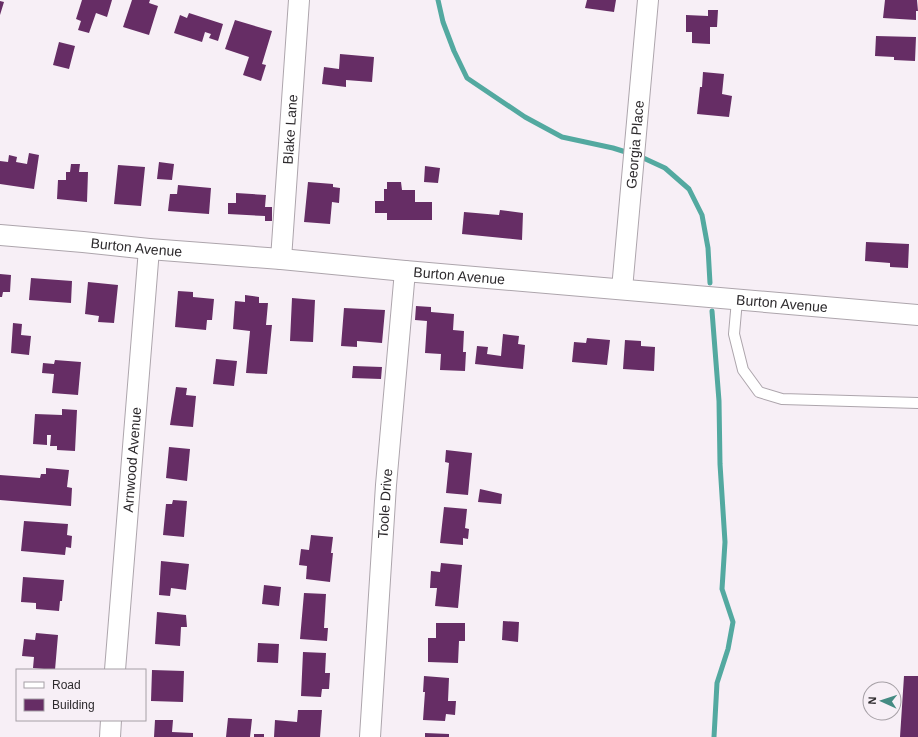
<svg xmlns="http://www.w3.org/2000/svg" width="918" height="737" viewBox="0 0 918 737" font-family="Arial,sans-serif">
<rect width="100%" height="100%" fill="#f7eff6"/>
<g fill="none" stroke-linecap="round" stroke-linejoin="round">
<path stroke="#53a9a0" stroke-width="5" d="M438,0L443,22L454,51L467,78L525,117L562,137L613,148L629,153
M639,156L665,168L689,189L702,215L708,248L710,283
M712,311L719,401L720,464L725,542L722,589L733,622L728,649L717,683L714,737"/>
</g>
<path fill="#662d65" d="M82,0H112L107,17L96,13L89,33L78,30L81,21L76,19Z
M132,0H150L149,3L158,6L149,35L123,27Z
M587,0H616L614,12L585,8Z
M885,0H917L918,11H916V20L883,18Z
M0,1L4,2L0,15Z
M708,10H718L717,27H710V44L692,43V32H686V15L708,16Z
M189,13L223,24L218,41L209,38L211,34L205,32L202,42L174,33L180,15L187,18Z
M235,20L272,31L262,64L266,65L261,81L243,75L249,57L225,49Z
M876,36L916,37L915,61L894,60V57L875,56Z
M59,42L75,46L69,69L53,65Z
M340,54L374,57L372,82L346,80V87L322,84L324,67L339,69Z
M703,72L724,74L722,94L732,96L729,117L697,114L700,87H702Z
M29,153L39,155L34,189L0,184V161L8,162L9,155L17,157L16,162L27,164Z
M159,162L174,164L172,180L157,179Z
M71,164H80L79,172H88L87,202L57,199L58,180H66V172H70Z
M118,165L145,167L141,206L114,204Z
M425,166L440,168L438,183L424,182Z
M308,182L333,184V187L340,188L339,203L332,202L330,224L304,222Z
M387,182H401L402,190H415V202H432V220H387V213H375V201H384V189H387Z
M178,185L211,188L209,214L168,211L170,194H177Z
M236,193L266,195L265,207H272V221H265V216L228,214V203H236Z
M500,210L523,213L522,240L462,234L464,212L499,215Z
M866,242L909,244L908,268L890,267V263L865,261Z
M0,274L11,275L10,292H3L2,297H0Z
M31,278L72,281L71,303L29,300Z
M88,282L118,285L114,323L98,322L99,316L85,314Z
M178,291L193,292V297L214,299L212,320H207L206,330L175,327Z
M245,295L259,297V303H268L266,325H272L267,374L246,373L250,331L233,329L235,301L245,302Z
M292,298L315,300L313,342L290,341Z
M416,306L431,307V312L454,314L453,330L464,331L463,352H466L465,371L440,370L441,354L425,353L427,321L415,320Z
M344,308L385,310L382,343L357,341V347L341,346Z
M13,323L22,324L21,335L31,336L29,355L11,353Z
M503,334L519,336L518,344L525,345L523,369L475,364L477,346L488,347L487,354L501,356Z
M587,338L610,340L607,365L572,362L574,342L586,343Z
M625,340L641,341V346L655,347L654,371L623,369Z
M216,359L237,361L234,386L213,384Z
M55,360L81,362L78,395L52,393L54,374L42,373L43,363L54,364Z
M353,366L382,367L381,379L352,378Z
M176,387L187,388L186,395L196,396L193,427L170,425Z
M62,409L77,410L75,451L57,450V446H50L51,435H47V445L33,444L35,414L62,415Z
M169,447L190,449L187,481L166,478Z
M446,450L472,453L468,495L446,493L449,463L445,462Z
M46,468L69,470L67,487L72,488L71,506L0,500V475L40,478L41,474H46Z
M480,489L502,494L501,504L478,502Z
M173,500L187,501L184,537L163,535L166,504H172Z
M444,507L467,509L465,528L469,529L468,539L463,538V545L440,543Z
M24,521L68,524L67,535L72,536L71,548L66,547L65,555L21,551Z
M311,535L333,537L331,553H333L330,582L306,579L307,566L299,565L301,549L309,550Z
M161,561L189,564L186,590L171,588L170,596L159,595Z
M441,563L462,565L458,608L435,606L437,588H430L431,571L440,572Z
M23,577L64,580L62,601H60L59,611L36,609V603L21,602Z
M264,585L281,587L279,606L262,604Z
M304,593L326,594L324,628H328L327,641L300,639Z
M157,612L186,615L187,627H181L180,646L155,644Z
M503,621L519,622L518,642L502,640Z
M436,623H465V641H459L458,663L428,662V638H436Z
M36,633L58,635L55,670L33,668L34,657L22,656L24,639L35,640Z
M258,643L279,644L278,663L257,662Z
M303,652L326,653L325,673H330L329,689H322L321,697L301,696Z
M152,670L184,671L183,702L151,701Z
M424,676L449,678L448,701H456L455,715L446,714L445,721L423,720L425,692H423Z
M904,676H918V737H900Z
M298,710H322L320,737H274L275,720L297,722Z
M228,718L252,719L250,737H226Z
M155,720H173L172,732L193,733V737H154Z
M425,733L449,734V737H425Z
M254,734H264V737H254Z"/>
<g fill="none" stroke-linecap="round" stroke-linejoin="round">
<defs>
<path id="lane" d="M737,300L734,334L743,370L759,392L782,399L918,403"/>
<g id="street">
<path id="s1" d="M0,235L83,242L149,249L281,259L405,271L918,315"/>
<path id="s2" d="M281,259L299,0"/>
<path id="s3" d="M622,289L648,0"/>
<path id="s4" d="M115,670L149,249"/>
<path d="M110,737L111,720"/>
<path id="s5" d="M370,737L386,485L405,271"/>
</g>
</defs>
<use href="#lane" stroke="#ada5ac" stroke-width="12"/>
<use href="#street" stroke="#ada5ac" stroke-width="22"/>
<use href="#lane" stroke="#fff" stroke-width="10"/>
<use href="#street" stroke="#fff" stroke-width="20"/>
</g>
<g text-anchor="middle" stroke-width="4" stroke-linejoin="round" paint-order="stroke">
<g font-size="14" fill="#2d2a2d" stroke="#f7eff6">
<text dy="5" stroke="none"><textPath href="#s2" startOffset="130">Blake Lane</textPath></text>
<text dy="5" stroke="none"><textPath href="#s3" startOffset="145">Georgia Place</textPath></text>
<text dy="5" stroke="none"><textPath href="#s1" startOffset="137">Burton Avenue</textPath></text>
<text dy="5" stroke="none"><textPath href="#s1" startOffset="461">Burton Avenue</textPath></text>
<text dy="5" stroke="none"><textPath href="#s1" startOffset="785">Burton Avenue</textPath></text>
<text dy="5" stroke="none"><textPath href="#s4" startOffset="211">Arnwood Avenue</textPath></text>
<text dy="5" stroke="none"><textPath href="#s5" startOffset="234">Toole Drive</textPath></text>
</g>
</g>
<rect x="16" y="669" width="130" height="52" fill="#f7eff6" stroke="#a6a0a6"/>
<rect x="24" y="682" width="20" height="6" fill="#ffffff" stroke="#a6a0a6"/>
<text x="52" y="689" font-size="12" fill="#2d2a2d">Road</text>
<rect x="24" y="699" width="20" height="12" fill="#662d65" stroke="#a6a0a6"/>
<text x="52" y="709" font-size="12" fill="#2d2a2d">Building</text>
<g transform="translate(882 701) rotate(273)"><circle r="19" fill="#f7eff6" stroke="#a6a0a6"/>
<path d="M0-3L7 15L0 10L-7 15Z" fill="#458b83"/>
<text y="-6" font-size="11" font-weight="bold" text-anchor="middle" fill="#2d2a2d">N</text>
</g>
</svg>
